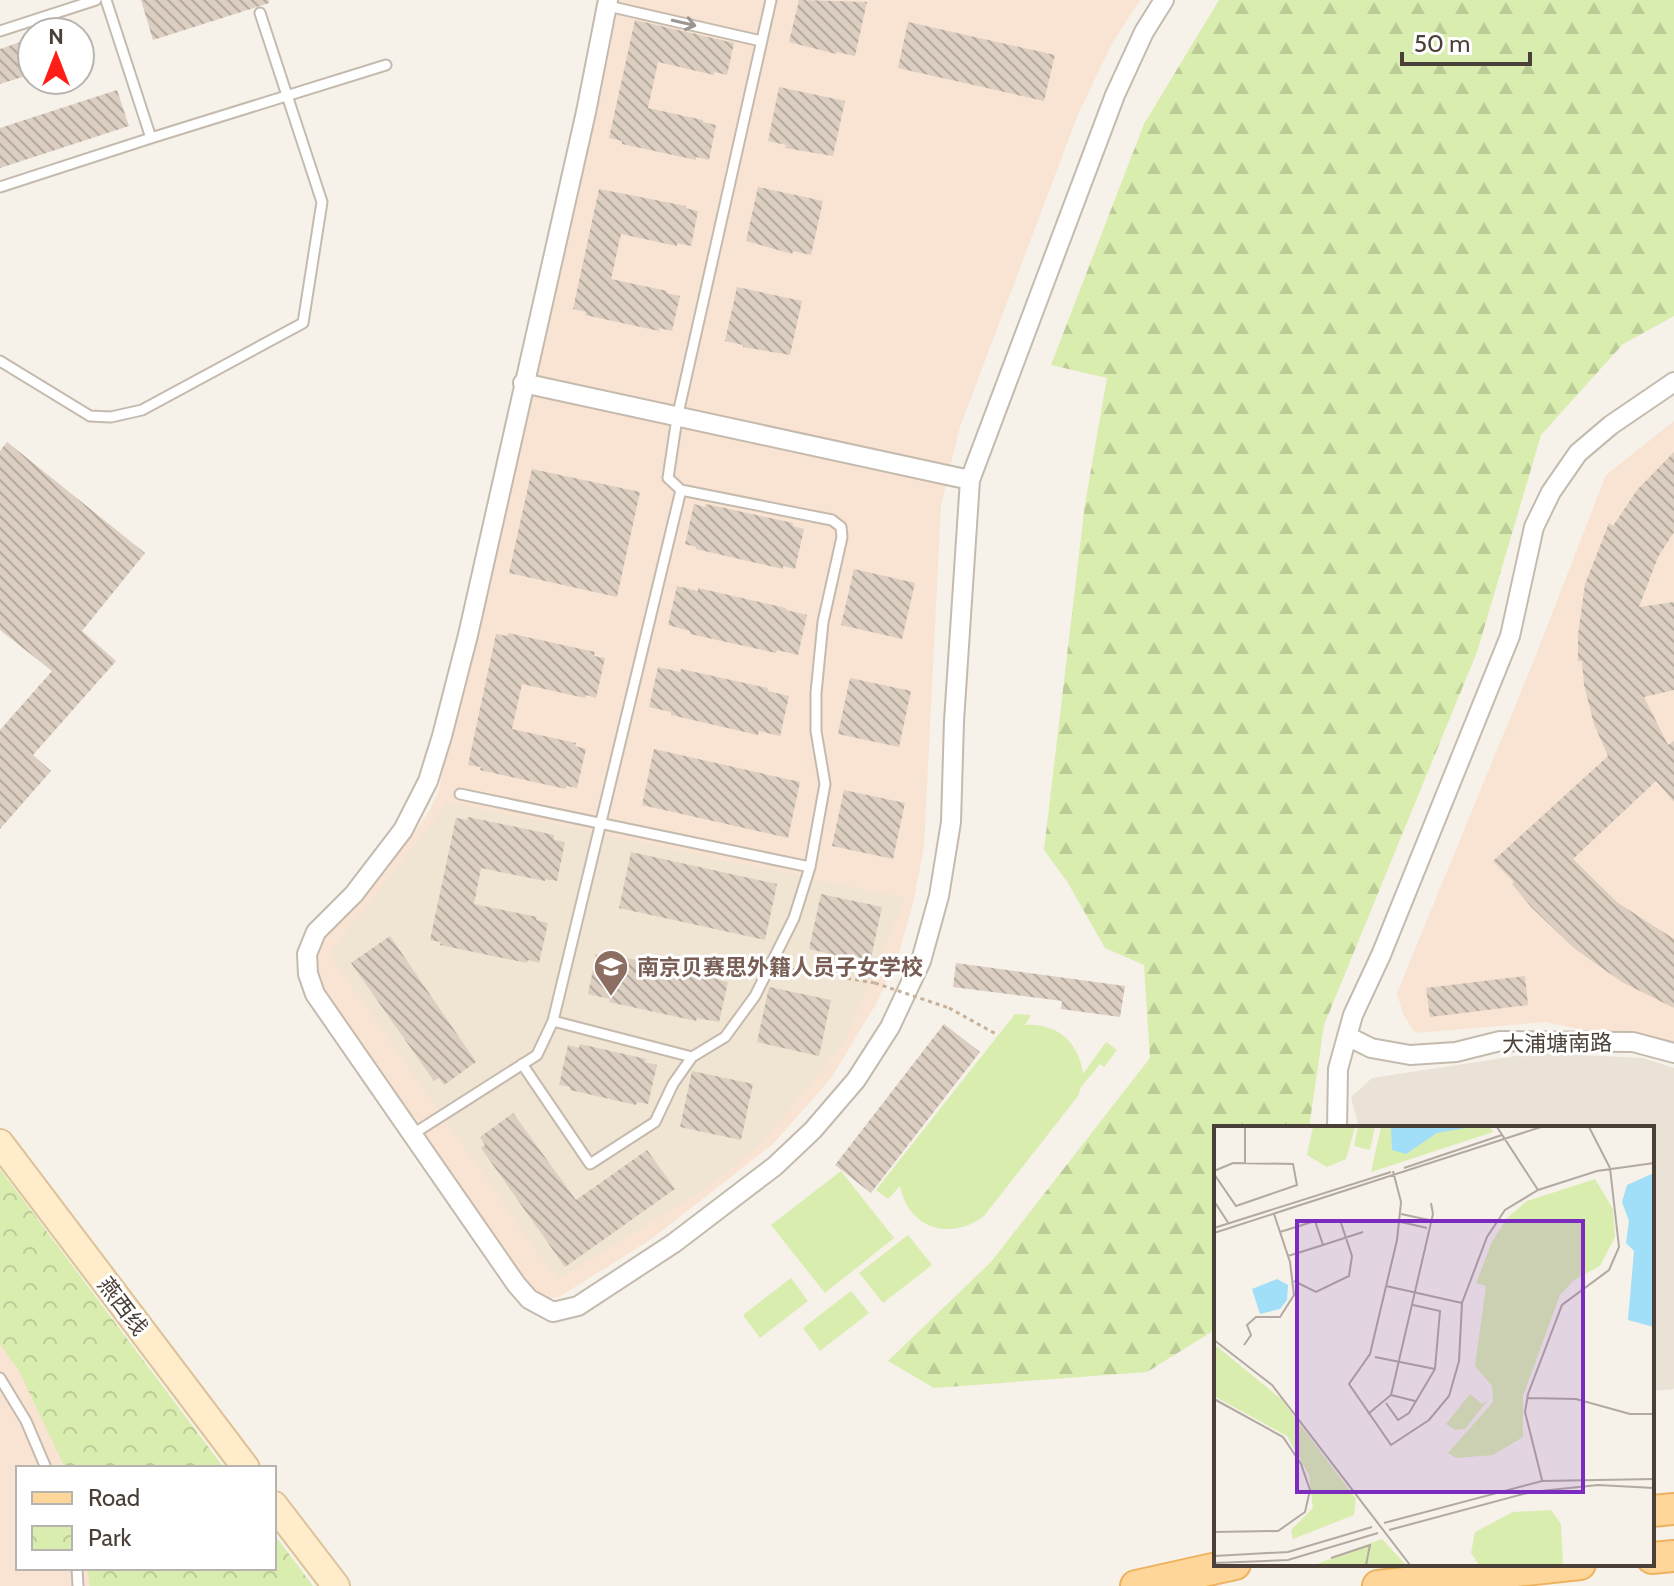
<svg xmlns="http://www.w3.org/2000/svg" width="1674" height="1586" viewBox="0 0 1674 1586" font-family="Cabin,'Noto Sans SC',sans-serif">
<defs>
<pattern id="forest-firs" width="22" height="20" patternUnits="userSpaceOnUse" patternTransform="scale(2)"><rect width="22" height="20" fill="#d9edaf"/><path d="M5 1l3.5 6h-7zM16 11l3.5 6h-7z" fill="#bccc97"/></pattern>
<pattern id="park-crowns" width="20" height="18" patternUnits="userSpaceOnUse" patternTransform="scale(2)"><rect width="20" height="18" fill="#d9edaf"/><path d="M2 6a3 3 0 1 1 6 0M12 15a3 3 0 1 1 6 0" fill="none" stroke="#bccc97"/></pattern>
<pattern id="building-back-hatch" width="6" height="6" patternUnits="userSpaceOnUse" patternTransform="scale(2)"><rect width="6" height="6" fill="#dccec1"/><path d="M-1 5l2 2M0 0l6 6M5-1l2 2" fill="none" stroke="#b4a99e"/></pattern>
</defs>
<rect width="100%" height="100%" fill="#f6f1e9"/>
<path fill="#eae2d7" d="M1536,1053L1643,1058L1674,1068V1389L1652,1391V1128H1359L1351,1097L1372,1078Z"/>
<path fill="#f9e4d3" d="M609,0H1140L1111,45L1077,117L960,427L941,505L924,847L913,903L899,953L876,1004L832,1077L773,1144L650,1240L559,1297L547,1298L541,1297L530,1288L317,978L312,961L320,935L414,833L428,813L438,793Z
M1674,421V1050L1546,1022L1415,1033L1403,1014L1397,993L1534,660L1606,475Z
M0,1183L215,1468H18V1568H274L295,1586H0Z"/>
<path fill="#f0e4d2" d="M448,802L905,898L844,1043L761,1143L710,1186L557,1280L329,953Z"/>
<path fill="url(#forest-firs)" d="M1219,0H1674V316L1623,344L1541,435L1477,652L1324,1025L1309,1128H1216V1329L1147,1372L934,1388L888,1361L991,1262L1150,1058L1144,965L1105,948L1068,883L1044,850L1085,504L1107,378L1051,365L1144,124Z"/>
<path fill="url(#park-crowns)" d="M0,1169L224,1468H65L19,1371L0,1344Z
M274,1534L313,1586H90L87,1568H274Z"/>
<path fill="#d9edaf" d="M1015,1014L1031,1015L1025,1025C1057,1023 1079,1042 1083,1074L1106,1042L1117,1050L1104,1067L1100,1064L1081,1087L1078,1096L984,1216C950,1242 908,1228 900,1186L888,1199L876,1190Z
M841,1171L894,1238L825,1293L771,1225Z
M908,1235L932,1265L883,1303L859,1273Z
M791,1278L808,1301L760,1338L743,1315Z
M851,1291L869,1313L820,1351L803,1328Z"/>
<path fill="url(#building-back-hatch)" d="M141,0H269V3L153,40Z
M799,0L867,2L855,56L837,52L836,54L789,42Z
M635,20L734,43L727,75L714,72V75L658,62L648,108L703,120V122L716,125L709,160L696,157V160L622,144V141L609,138Z
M908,22L1055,55L1044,101L898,68Z
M32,38V74L0,84V49Z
M779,87L845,101L833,156L785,148L786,145L768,141Z
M117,90L129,126L0,168V128Z
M758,187L823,201L811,255L793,251L792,254L746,241Z
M599,189L686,206L685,208L698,211L691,246L677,243V246L621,234L611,279L667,291L666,293L680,296L672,331L659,328V331L585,315L586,312L573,309Z
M737,287L802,301L790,355L743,347V345L725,341Z
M7,442L145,553L82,631L116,661L33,755L51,771L0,829V730L52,671L0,630V451Z
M1674,452V532L1658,557L1639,607L1674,602V690L1644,697L1668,745L1674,741V802L1656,781L1573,859L1618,903L1674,939V1008L1622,982L1575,949L1531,907L1512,884L1514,882L1493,861L1608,756L1594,724L1584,685L1582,661H1578V635L1585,584L1609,523L1613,526L1637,490Z
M532,469L640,492L617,597L509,573Z
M694,504L705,507L706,504L793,523V526L804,529L795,569L783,566V569L696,549V547L685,544Z
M854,569L915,583L902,639L841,625Z
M677,586L698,591V588L786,608V610L807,615L798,655L777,650L776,653L690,634V631L668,625Z
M508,633L595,652L594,656L605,658L596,698L586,695L585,698L522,684L512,729L576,743L575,746L586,749L577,788L566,786V789L480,770L481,767L468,765L496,634L507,636Z
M658,667L680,672L681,669L768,688V691L789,696L780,736L759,731L758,735L671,715V712L649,707Z
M850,678L911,691L899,747L838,734Z
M654,749L800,782L788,838L642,805Z
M844,790L905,803L893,859L832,846Z
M468,817L554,835V840L565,842L557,881L545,879V881L481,868L474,904L537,917L536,920L548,923L539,963L528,960L527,963L440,945L441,942L430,940L456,818L467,820Z
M631,852L777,884L765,940L619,908Z
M821,894L882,907L870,963L809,949Z
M390,936L476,1062L444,1085L439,1078L434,1081L351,963Z
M596,954L618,958L619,956L728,982L719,1022L697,1018L696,1021L609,1002L610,999L588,994Z
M956,963L1125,986L1120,1017L1061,1009L1062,1001L953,987Z
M1525,976L1528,1005L1430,1017L1426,988Z
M769,987L831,1000L819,1056L757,1042Z
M944,1024L980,1052L871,1193L835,1165Z
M580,1044L646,1059L645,1062L657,1065L648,1104L637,1102L636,1105L570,1090V1087L559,1085L568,1045L579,1048Z
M692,1071L753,1084L741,1140L680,1127Z
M513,1113L576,1200L647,1150L675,1189L565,1267L481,1148L485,1145L480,1137Z"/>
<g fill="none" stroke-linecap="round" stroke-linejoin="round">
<defs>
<path id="service" d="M608,6L761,41
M0,31L96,0
M151,138L386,65
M0,187L151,138L106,0
M0,361L90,416L111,417L142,410L303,323L322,202L260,13
M460,794L810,867
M553,1021L692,1057
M522,1064L590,1164L655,1122L673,1084L692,1057L725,1037L755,996L794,918L810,867L825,784L816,731V693L823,622L842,537L841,527L832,520L681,490
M413,1134L537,1055L553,1021L681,490L668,478L677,418L771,0
M0,1378L26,1421L46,1468
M77,1568L78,1586"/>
<path id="minor" d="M608,0L586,112L468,635L442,736L428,781L403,830L354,894L316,932L307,954L308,974L315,994L516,1284L529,1299L553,1312L578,1306L674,1243L775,1166L813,1130L856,1080L890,1027L921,961L939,896L951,822L954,721L970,480L1115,95L1144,32L1164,0
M523,383L970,480
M1347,1036L1371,1048L1410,1055L1456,1052L1500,1041L1633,1042L1674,1053
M1337,1128L1338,1069L1353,1015L1381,955L1510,636L1534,527L1551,492L1578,453L1611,425L1674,382"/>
<path id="secondary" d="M0,1143L246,1468
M274,1505L336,1586"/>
<path id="primary" d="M1652,1511L1674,1509
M1652,1558L1674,1556
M1136,1586L1235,1564
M1378,1586L1580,1564"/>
</defs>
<use href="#service" stroke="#c5baae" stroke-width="13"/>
<use href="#minor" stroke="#c5baae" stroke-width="22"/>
<use href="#secondary" stroke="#ddc298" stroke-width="30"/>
<use href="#primary" stroke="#eeb25f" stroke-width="34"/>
<path stroke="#c6b19b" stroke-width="3" stroke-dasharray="4 4" stroke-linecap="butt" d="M784,968L875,983
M949,1008L996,1034"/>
<use href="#service" stroke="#fff" stroke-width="9"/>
<use href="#minor" stroke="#fff" stroke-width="18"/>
<use href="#secondary" stroke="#ffecca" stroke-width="26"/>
<use href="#primary" stroke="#ffd699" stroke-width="30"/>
<path stroke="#c6b19b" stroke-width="3" stroke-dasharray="4 4" stroke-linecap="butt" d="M875,983L949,1008"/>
</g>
<defs><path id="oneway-shaft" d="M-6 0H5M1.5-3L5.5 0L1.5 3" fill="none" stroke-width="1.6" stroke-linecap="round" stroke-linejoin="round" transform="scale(2)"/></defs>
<use stroke="#9c9691" href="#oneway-shaft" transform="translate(684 23) rotate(13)"/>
<defs>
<symbol id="school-pin" viewBox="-11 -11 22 30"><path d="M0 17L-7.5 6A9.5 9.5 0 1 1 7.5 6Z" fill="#8d6e63" stroke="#fff"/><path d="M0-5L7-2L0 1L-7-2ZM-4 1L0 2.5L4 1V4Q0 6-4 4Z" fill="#fff"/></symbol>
</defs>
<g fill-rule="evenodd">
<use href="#school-pin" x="591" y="947" width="40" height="54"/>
</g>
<g text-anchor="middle" stroke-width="6" stroke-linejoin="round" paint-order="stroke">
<g font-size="22" font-weight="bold" fill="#785e54" stroke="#fff" text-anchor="start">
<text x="637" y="975">南京贝赛思外籍人员子女学校</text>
</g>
<g font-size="22" fill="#4b4037" stroke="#fff">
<text transform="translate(1557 1043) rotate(-1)" y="8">大浦塘南路</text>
<text transform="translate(123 1306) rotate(53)" y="8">燕西线</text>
</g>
</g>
<g transform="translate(1214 1126)">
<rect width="440" height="440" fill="#f6f1e9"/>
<path d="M381,53L399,83L401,111L386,140L360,154L346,169L309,270V311L279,329L242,332L234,327L279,276L278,260L261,240L272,160L262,157L278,116L293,92L313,75ZM337,384L347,398L349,439H265L257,427L261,406L299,386Z" fill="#d9edaf"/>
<path d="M168,413L192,439H101L143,422Z" fill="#d9edaf"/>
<path d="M167,1H276L279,6L157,46ZM0,218L67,273L142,373L140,389L79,413L77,404L99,382L95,349L73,310L0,270Z" fill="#d9edaf"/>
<path d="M99,1H141L132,33L113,41L93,29ZM144,1H161L156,24L140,20ZM256,268L268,278L274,274L251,303L241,304L232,298Z" fill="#d9edaf"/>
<path d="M177,1L227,2L257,1L223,7L192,28L178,24ZM440,47V201L414,194L420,125L412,117L415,95L408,76L413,59ZM63,153L74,159L73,174L66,183L46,188L38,163Z" fill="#a1def7"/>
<path fill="none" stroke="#b2aaa2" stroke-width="2" d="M31,1V37M283,1L324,64M290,13L327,1M190,42L288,9M0,45L19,37L79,38L83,59L22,80L0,48M179,45L187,76L183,114L156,228L135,258L177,319L215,294L235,270L245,235L248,177L273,111L291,84L324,64L383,45L440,37M0,75L15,98M187,88L215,94M187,96L213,102M0,102L177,46M66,106L101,95L109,119L74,130M0,107L290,13M109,119L149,106M80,155L102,166L135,150L138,130L127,97M172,160L248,177M0,214L58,259L196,439M30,219L37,209L33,199L42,191H66L80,169L76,136L60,88M161,231L221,243M177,269L201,275M313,272L362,273L416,288H440M0,273L69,311L87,338L96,364L91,386L64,405L0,406M172,277L184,294L195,287L221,243L226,185L199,179M154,288L177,269L219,88L217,77M328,354L311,286L314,268L348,179L395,144L405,121L396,42L375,1M170,397L328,355L440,353M175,404L317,366L384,359L440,362M0,430L74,426L158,401M117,432L156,419L152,439M0,437L74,434L164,407"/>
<path fill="#7b2cbf" fill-opacity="0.15" stroke="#7b2cbf" stroke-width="4" d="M83,95H369V366H83Z"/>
<rect width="440" height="440" fill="none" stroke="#4b4037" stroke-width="4"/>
</g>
<rect x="16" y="1466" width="260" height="104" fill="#ffffff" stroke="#b7b3af" stroke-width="2"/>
<rect x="32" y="1492" width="40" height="12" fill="#ffd699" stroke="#b7b3af" stroke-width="2"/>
<text x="88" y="1506" font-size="24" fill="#4b4037">Road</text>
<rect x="32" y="1526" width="40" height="24" fill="url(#park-crowns)" stroke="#b7b3af" stroke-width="2"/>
<text x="88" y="1546" font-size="24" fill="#4b4037">Park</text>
<g transform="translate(56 56)"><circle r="38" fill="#ffffff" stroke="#b7b3af" stroke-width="2"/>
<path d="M0-6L14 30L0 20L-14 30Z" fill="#ff1e17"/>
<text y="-12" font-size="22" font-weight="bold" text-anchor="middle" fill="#4b4037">N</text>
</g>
<path d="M1402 52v12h128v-12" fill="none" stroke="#4b4037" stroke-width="4"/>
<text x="1414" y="52" font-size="24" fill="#4b4037" stroke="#ffffff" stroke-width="6" paint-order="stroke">50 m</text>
</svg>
